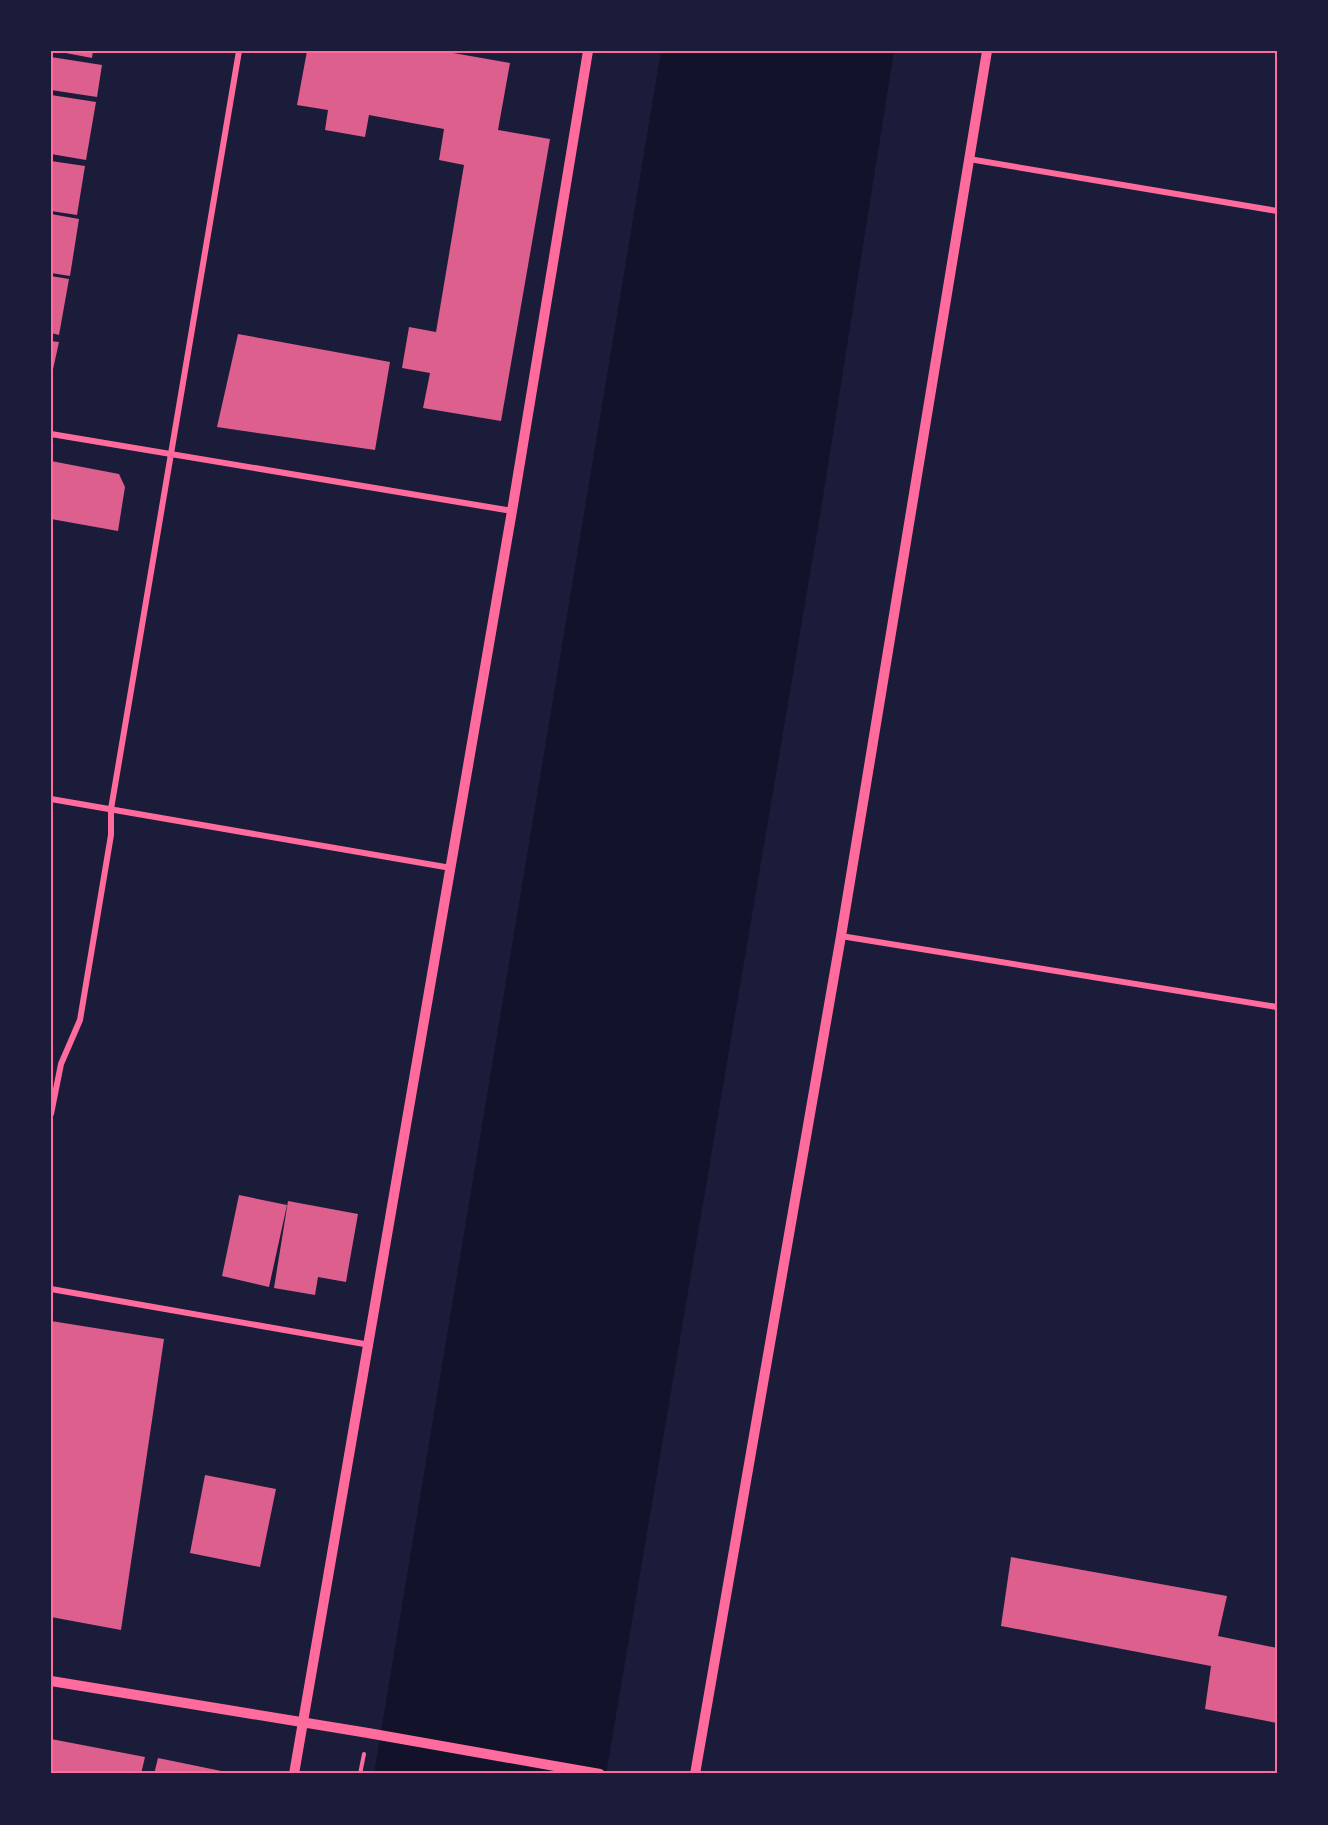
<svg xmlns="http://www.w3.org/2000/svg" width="1328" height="1825" viewBox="0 0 1328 1825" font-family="Mulish,sans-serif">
<rect width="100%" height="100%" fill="#1b1b3a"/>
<path fill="#12122b" d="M661,51H894L821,509L606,1774H374Z"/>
<path fill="#dd5f8e" d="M55,51H93L92,58Z
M307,51H442L510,63L498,130L550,139L501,421L423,408L430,373L402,368L409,327L436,332L464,165L439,160L444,129L369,115L365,137L325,130L328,110L297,105Z
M51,57L102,65L97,97L51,90Z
M51,95L96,102L86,160L51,154Z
M51,161L85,166L77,215L51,211Z
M51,214L79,219L70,276L51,273Z
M51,276L69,279L59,335L51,333Z
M238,334L390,362L375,450L217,427Z
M51,341L59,342L52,374H51Z
M51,461L119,474L125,487L118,531L51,519Z
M239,1195L287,1205L269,1287L222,1276Z
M288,1201L358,1214L346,1282L318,1277L315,1295L274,1288Z
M51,1321L164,1339L121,1630L51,1617Z
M205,1475L276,1489L260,1567L190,1553Z
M1011,1557L1227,1596L1218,1636L1277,1648V1723L1205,1709L1211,1666L1001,1626Z
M51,1739L145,1757L141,1774H51Z
M158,1758L231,1773V1774H154Z"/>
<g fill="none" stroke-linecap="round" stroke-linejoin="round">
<path stroke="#ff6b9d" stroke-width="4" d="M360,1774L364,1754"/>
<path stroke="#ff6b9d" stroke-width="6" d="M969,159L1277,211
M51,434L512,511
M51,799L451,868
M841,936L1277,1007
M51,1114L61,1064L80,1020L111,835V809L239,51
M51,1289L370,1345"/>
<path stroke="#ff6b9d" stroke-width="10" d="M51,1681L368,1733L600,1774
M294,1774L512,511L588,51
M695,1774L841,936L987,51"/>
</g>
<rect width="1328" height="1825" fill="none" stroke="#1b1b3a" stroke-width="105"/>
<rect x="52" y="52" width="1224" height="1720" fill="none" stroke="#ff6b9d" stroke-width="2"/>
</svg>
